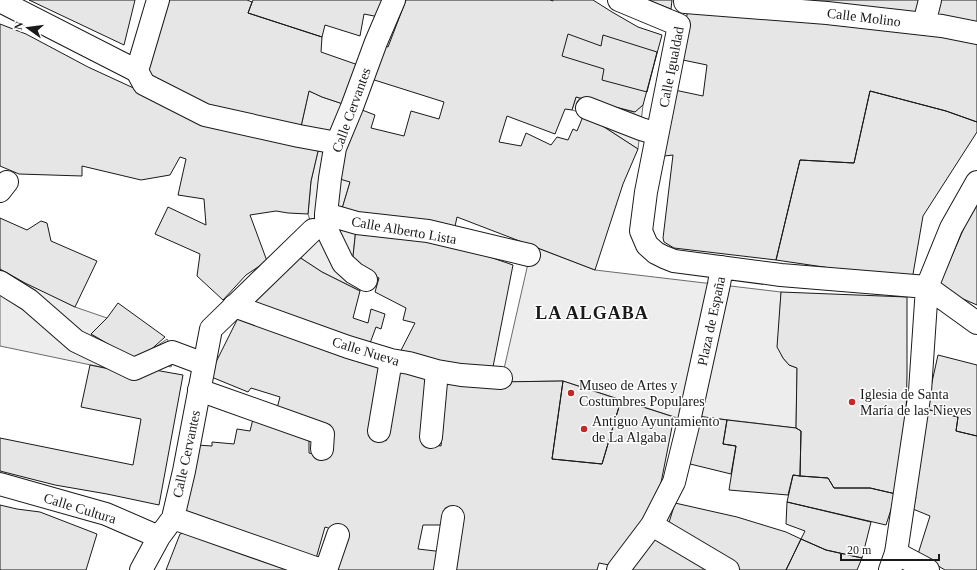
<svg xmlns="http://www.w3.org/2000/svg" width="977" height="570" viewBox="0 0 977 570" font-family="'Times New Roman',serif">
<rect width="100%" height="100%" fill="#fff"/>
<path fill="#ededed" stroke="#6a6a6a" d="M309,91L322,97L346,105L350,182L341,212L356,228L352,266L366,280L360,291L322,272L296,255L313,230L308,214L311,181L319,147L299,136Z
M576,97L634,112L643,105L638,149L584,114L572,110Z
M532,246L595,270L781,292L778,347L783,358L789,365L797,368L796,428L704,417L690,422L563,381L501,382Z
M0,269L75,307L107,318L91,334L115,348L131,364L167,339L171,346L173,362L171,367L157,364L134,374L0,346Z"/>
<path fill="#e6e6e6" stroke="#1a1a1a" d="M29,0H135L124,45Z
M169,0H247L252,2L248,13L322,37L321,52L361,66L346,105L322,97L309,91L300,131L211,108L146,78Z
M253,0H384L379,17L364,14L360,36L325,25L322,37L248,13Z
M406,0H550L553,1V0H593L612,12L638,27L662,35L643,105L635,112L576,97L572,110L565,109L555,134L507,116L499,142L521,146L526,133L551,145L557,137L568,140L573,129L577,131L584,114L638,149L623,184L595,270L457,217L454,231L341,212L350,182L333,177L357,108L375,115L371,128L404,136L411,111L439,119L444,102L368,78L379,44L388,47Z
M648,0H672L671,9Z
M726,0H924L921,18Z
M935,0H977V28L931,21Z
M688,10L883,26L977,41V122L946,111L870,91L854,163L800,160L776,260L674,248L664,242L663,238L673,155L656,157L670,89L703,96L707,65L678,59Z
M0,24L26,34L88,67L140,91L319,147L311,181L308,214L288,213L276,211L250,215L267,261L246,275L223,300L197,276L200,254L155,234L168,207L206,225L204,199L178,195L186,159L180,157L170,175L141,180L82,166V176L19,174L0,166Z
M568,34L601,46L603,35L657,52L647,92L602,80L604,69L562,56Z
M870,91L946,111L977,122V132L923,216L912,280L776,260L800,160L854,163Z
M977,205V305L938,288L970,214Z
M0,218L27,230L41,221L47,223L51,241L97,261L75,307L25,283L0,269Z
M356,228L426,235L513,265L492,372L397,358L415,323L403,320L406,308L375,292L379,278L352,266Z
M296,255L322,272L360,291L353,318L368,323L371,309L385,314L381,329L376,327L369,346L251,303Z
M781,292L907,297V375L905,460L896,494L870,488H834L828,478L800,476L801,431L796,428L797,368L789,365L783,358L777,347Z
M118,303L165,337L146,354L131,364L115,348L91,334L107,318Z
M239,316L386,365L374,434L386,441L396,396L395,366L433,374L423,443L441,446L443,426L440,377L495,382L563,381L552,459L602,464L621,400L674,417L658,498L614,566L599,563L597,570H449L458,511L445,510L444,525H423L418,549L444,552L441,570H338L344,539L347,534L325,527L315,562L218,522L184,510L197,445L212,446V442L234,444L237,429L250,431L254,415L309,435V453L327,457L329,428L276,412L280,397L251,388L248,392L209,376Z
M938,355L977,365V436L956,431L958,417L926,409Z
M90,365L134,374L149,369L183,375L159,505L107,494L55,485L0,471V438L133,465L141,419L81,407Z
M563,381L621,400L602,464L552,459Z
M926,409L958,417L956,431L977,436V570H945L918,554L930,516L913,509L916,497L911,496Z
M692,414L704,417L727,420L723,444L736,446L731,474L682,462Z
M727,420L796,428L801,431L800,476L793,475L788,495L729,490L736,446L723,444Z
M793,475L800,476L828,478L834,488H870L896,494L886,525L787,502Z
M787,502L871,522L862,558L826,550L801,539L805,531L786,524Z
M675,503L737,517L786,532L801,539L786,570H740L667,529Z
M0,505L17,509L40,512L97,534L86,570H0Z
M187,532L295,570H166L180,534Z
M652,535L715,570H626Z
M801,539L826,550L862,558L857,570H786Z"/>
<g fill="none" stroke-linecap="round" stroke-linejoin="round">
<defs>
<path id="pedestrian" d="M685,2L827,13L942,26L977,33
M924,24L930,0
M137,71L144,84L205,115L299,136L337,143
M587,108L641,129L657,134
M326,214L357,223L428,231L529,255
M366,280L354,273L343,263L326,228V214L330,178L335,148L337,143L352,107L376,42L394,0
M0,282L29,300L76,341L134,369L172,352L204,364
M927,287L951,228L977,182
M234,306L348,347L391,360L409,363L437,371L461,375L501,378
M199,390L323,434L322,449
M379,431L391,360
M431,437L437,371
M173,518L321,570
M652,525L728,570
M896,553L928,570
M326,570L338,535
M445,570L453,517"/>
<path id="minor" d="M619,0L679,25L646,192L641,231L647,245L656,253L664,257L674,261L781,275L927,287
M0,1L137,71L158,0
M0,191L7,182
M927,287L977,323
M0,484L106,514L159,537
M141,570L159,537L173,518L184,471L211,329L313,230
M618,570L652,525L674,482L689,421L719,284L722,267
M890,570L896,553L920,391L927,287"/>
</defs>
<use href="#pedestrian" stroke="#1a1a1a" stroke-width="24"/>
<use href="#minor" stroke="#1a1a1a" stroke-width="24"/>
<use href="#pedestrian" stroke="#fff" stroke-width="22"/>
<use href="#minor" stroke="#fff" stroke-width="22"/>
</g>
<g fill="#c62828" stroke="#fff" stroke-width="1.5">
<circle cx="571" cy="393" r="4"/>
<circle cx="852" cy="402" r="4"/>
<circle cx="584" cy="429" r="4"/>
</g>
<g text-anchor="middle" stroke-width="3" stroke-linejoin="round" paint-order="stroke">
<g font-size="14" fill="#1a1a1a" stroke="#fff">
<text transform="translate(864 17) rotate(7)" y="5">Calle Molino</text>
<text transform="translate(671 67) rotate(-79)" y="5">Calle Igualdad</text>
<text transform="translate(351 110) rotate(-70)" y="5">Calle Cervantes</text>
<text transform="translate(404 230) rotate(10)" y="5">Calle Alberto Lista</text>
<text transform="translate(711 321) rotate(-78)" y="5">Plaza de España</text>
<text transform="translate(366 351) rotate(17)" y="5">Calle Nueva</text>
<text transform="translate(186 454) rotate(-78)" y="5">Calle Cervantes</text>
<text transform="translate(80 508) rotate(17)" y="5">Calle Cultura</text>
</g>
<g font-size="14" fill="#1a1a1a" stroke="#fff" text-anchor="start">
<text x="579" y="390">Museo de Artes y<tspan x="579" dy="16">Costumbres Populares</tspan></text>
<text x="860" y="399">Iglesia de Santa<tspan x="860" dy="16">María de las Nieves</tspan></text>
<text x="592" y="426">Antiguo Ayuntamiento<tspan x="592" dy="16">de La Algaba</tspan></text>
</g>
<g font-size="18" font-weight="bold" letter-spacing="1" fill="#1a1a1a" stroke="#fff">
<text x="592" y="319">LA ALGABA</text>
</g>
</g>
<g transform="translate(28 28) rotate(284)" stroke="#ffffff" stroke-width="3" paint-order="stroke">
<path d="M0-3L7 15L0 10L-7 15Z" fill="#1a1a1a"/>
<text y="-6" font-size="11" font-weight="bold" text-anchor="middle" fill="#1a1a1a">N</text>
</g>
<path d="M841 554v6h98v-6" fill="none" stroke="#1a1a1a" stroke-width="2"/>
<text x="847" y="554" font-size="12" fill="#1a1a1a" stroke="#ffffff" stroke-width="3" paint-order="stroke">20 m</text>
</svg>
